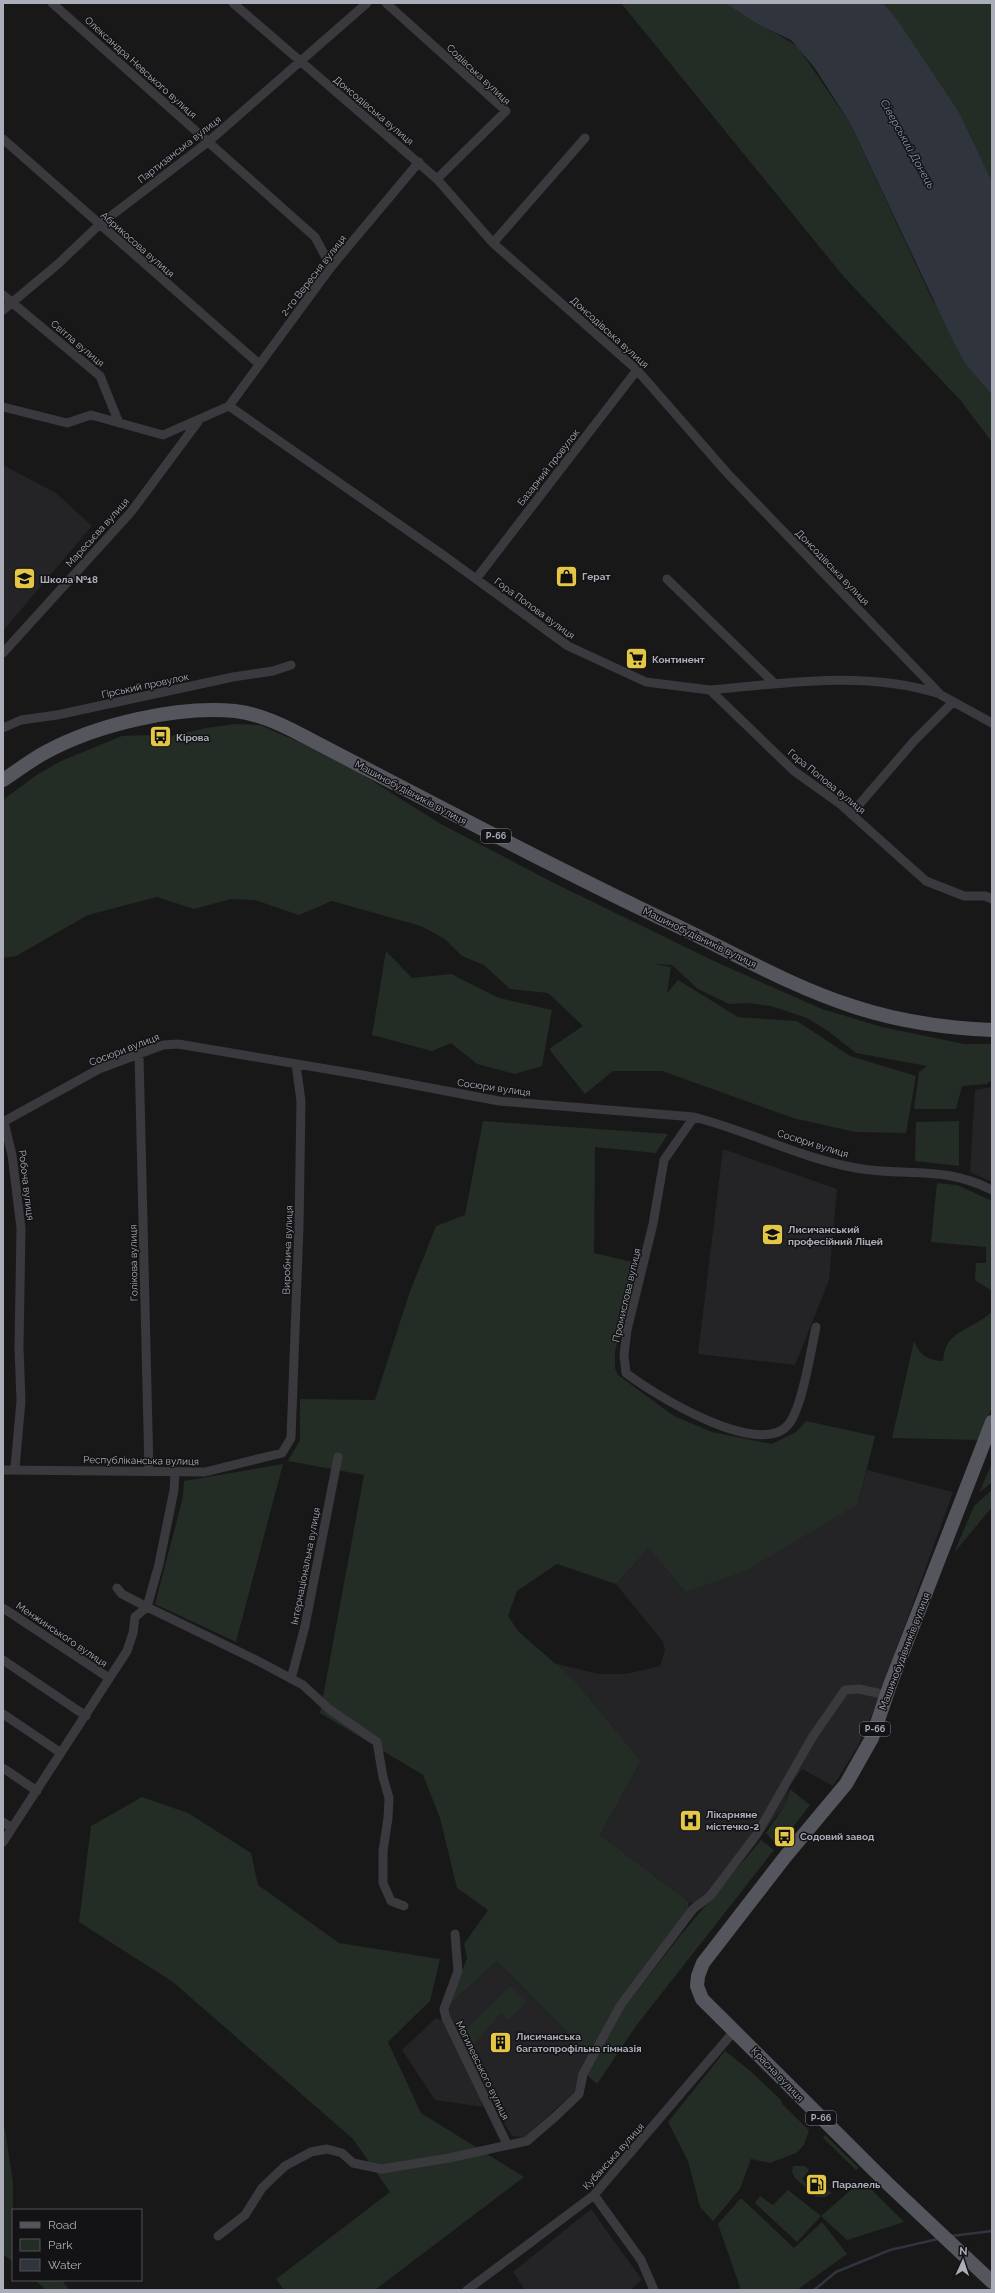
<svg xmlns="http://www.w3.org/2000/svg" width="995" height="2293" viewBox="0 0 995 2293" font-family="Raleway,sans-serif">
<rect width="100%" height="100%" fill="#181819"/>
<path fill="#242426" d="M3,465L56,493L92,526L3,631Z
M992,1087V1182L970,1172L975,1090Z
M723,1149L837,1189L829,1280L795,1365L698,1354Z
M867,1470L953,1492L877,1703L857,1748L833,1786L802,1769L789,1787L785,1805L702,1909L689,1902L600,1835L641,1761L575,1681L553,1663L599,1674H626L660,1666L665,1650L663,1642L616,1584L649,1548L858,1504Z
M497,1961L589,2054L579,2073L575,2091L525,2137L512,2136L491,2099L481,2101L483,2107L435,2100L402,2050L436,2018L443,2021L450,2015L449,2005Z
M591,2209L642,2280L630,2290H525L513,2272Z"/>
<path fill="#242c26" d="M621,3H725L797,46L850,123L932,299L985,387L992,395V442L961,401L844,277Z
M883,3H992V181L959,112L912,43Z
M236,724L260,725L336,758L439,823L554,883L716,962L822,1009L882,1027L964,1044H992V1082L989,1081L987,1084L962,1086L956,1109H914L919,1072L927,1066L856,1053L828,1031L807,1018L771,1006L747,1003L729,1004L698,989L672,965L654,964L671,967L667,993L678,980L738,1017L797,1021L850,1056L916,1076L906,1133L855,1132L793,1118L662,1071H613L585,1094L549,1049L583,1026L548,993L510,989L484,965L462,956L445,939L421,926L332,901L299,915L255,900L231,899L194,909L157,897L88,915L16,956L3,958V800L35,776L61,761L122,736L150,735L153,746L171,743L167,737L206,728Z
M386,951L412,978L451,974L499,998L552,1010L542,1066L515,1074L477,1064L451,1043L432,1051L372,1035Z
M483,1121L668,1134L656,1153L595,1147L594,1253L637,1263L615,1352V1368L618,1375L674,1416L712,1432L772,1444L796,1432L806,1421L875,1436L858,1504L745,1571L686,1592L649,1548L616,1584L557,1564L517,1591L508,1616L518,1631L575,1681L641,1761L600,1835L689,1902L688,1909L613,2010L589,2054L497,1961L449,2005L467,1958L464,1944L488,1910L457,1888L440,1818L423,1775L320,1713L364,1475L288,1461L300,1440V1399L375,1400L409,1294L436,1226L465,1215Z
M959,1121V1166L915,1161L916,1122Z
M937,1183L957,1185L992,1201V1291L975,1280L976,1263H986V1247L931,1242Z
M992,1311V1407L979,1440L892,1438L914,1341C920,1355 927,1360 943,1361C944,1356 944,1349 947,1345C956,1329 980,1325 992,1311Z
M992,1463V1482L979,1493Z
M283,1464L236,1642L155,1604L183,1497L184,1481Z
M992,1490V1507L954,1553L974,1506Z
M790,1789L810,1805L793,1827L788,1828L776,1844L766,1833L785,1805Z
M142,1797L188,1813L251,1853L258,1885L339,1943L440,1959L430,2001L388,2042L421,2113L524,2177L375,2290H284L276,2279L390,2192L353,2139L173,1982L79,1922L91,1826Z
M761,1840L774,1850L636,2026L597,2084L587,2075L620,2013L679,1937Z
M510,1986L526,2002L509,2020L501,2013L474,2044L476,2061L484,2073L481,2078L475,2072L459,2036Z
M725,2051L748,2069L781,2100L782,2104L809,2130L804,2145L796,2153L770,2163L751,2159L740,2189L713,2221L700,2207L688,2161L668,2122Z
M3,2128L5,2129L13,2183V2262L3,2254Z
M825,2135L859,2168L856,2170L823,2138Z
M793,2166H805L809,2170L802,2179L817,2193L824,2187L832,2193L825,2197H816L795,2178L792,2172Z
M863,2187L872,2190L904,2222L847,2240L821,2216L797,2242L755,2203L760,2196L773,2205L788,2190L821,2216L853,2188Z
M741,2198L794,2248L822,2222L847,2254L797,2290H741L718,2224Z
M35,2280H62L69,2290H46Z"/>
<path fill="#2f343d" d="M725,3H883L898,21L959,112L992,181V395L965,363L953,341L850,123L814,67L791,40L758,24Z"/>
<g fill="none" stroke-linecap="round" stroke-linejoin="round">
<path stroke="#2f343d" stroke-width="2.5" d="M951,2236L992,2231
M814,2290L836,2272L890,2250L938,2239"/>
<path stroke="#39393e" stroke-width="9" d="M52,3L315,237L331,267
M233,3L437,179L493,243L637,370L728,474L941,695L992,723
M386,3L506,111L437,179
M3,139L259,364
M493,243L585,138
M3,295L100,376L119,423
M3,310L58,264L99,225L208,142L367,3
M229,406L443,555L568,646L646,682L710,690L794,771L839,803L926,881L964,896H985L992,899
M229,406L331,267L419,162
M3,407L67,423L91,415L163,435L229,406
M476,579L637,370
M667,579L775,684
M3,653L131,512L200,419
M710,690C785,683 867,670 940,694
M3,728L21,720L57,715L233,677L273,671L291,665
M851,814L914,741L953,702
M139,1054L149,1471
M694,1117L664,1160L653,1224L627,1330L624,1355L626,1373C653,1394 758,1459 788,1425C802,1409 811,1350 816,1327
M3,1122L99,1069L163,1045L178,1044L362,1075L499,1101L694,1117C749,1131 800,1158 856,1168C906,1177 944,1165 992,1190
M4,1122L12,1155L21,1228L19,1347L21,1401L15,1468
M3,1470L205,1472L282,1453L291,1438L299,1227L301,1101L296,1064
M117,1588L122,1594L147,1607L260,1662L303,1685L329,1709L377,1742L383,1777L389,1798L388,1818L383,1851V1883L391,1901L404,1906
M3,1608L109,1678
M3,1660L86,1716
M291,1679L305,1626L338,1457
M3,1714L61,1753
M3,1768L37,1791
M3,1822L12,1828
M3,1842L127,1651L133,1633L135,1617L147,1607L159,1564L174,1490L175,1472
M455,1934L458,1971L444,2009L446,2018L507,2144
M594,2195L641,2260L654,2290
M218,2236L245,2215L262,2188L285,2166L311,2152L327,2149L342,2153L353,2163L382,2169L449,2158L527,2141L556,2116L579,2094L583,2074L620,2006L693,1909L710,1896L757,1834L813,1736L845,1690L859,1689L886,1695
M467,2290L594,2195L735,2030"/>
<path stroke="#55565d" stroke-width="14" d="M3,780C17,771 31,760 46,752C98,724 176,706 235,711C255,713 274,721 292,730C419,796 545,863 673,924C732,952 790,986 852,1006C896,1021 945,1028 992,1030
M992,1422L890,1685L872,1738L846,1784L785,1857L703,1963L698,1976L697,1986L702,1999L886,2182L992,2282"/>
</g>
<defs>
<symbol id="shop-square" viewBox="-11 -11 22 22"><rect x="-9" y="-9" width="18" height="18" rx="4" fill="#e4c845" stroke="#131315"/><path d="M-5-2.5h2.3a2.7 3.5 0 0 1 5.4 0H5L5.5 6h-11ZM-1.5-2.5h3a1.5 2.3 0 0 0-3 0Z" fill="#111"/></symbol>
<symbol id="school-square" viewBox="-11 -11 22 22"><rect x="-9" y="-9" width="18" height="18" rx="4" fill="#e4c845" stroke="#131315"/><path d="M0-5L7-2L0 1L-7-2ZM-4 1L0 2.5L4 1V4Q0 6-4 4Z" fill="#111"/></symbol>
<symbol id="supermarket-square" viewBox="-11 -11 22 22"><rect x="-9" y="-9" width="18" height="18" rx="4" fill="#e4c845" stroke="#131315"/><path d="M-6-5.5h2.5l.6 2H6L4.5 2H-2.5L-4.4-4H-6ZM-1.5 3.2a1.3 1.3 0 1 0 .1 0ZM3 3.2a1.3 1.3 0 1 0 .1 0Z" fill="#111"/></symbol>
<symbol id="bus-square" viewBox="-11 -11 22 22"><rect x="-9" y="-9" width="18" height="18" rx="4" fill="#e4c845" stroke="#131315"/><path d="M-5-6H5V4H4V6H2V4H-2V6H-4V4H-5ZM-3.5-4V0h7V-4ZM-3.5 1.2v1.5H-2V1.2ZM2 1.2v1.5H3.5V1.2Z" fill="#111"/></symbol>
<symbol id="university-square" viewBox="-11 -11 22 22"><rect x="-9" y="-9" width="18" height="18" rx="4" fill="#e4c845" stroke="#131315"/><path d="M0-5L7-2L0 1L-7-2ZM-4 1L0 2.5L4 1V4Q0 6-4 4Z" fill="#111"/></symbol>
<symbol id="hospital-square" viewBox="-11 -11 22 22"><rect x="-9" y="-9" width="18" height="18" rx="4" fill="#e4c845" stroke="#131315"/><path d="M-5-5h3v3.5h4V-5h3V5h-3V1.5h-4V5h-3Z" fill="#111"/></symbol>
<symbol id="building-square" viewBox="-11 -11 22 22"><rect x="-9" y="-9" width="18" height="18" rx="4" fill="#e4c845" stroke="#131315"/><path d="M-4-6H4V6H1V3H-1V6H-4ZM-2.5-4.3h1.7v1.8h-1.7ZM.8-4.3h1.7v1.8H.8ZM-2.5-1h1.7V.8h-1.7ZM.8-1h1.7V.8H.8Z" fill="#111"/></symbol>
<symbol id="fuel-square" viewBox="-11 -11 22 22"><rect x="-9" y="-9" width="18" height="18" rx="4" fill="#e4c845" stroke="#131315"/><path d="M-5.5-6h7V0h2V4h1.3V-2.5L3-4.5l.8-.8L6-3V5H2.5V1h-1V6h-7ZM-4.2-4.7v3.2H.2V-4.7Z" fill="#111"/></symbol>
</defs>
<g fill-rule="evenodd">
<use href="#shop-square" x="554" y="564" width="25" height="25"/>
<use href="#school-square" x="12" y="566" width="25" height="25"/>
<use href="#supermarket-square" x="624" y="646" width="25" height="25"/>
<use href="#bus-square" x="148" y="724" width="25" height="25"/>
<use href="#university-square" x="760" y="1222" width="25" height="25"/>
<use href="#hospital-square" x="678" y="1808" width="25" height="25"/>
<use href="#bus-square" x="772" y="1824" width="25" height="25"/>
<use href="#building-square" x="488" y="2030" width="25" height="25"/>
<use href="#fuel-square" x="804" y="2172" width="25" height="25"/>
</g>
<g text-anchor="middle" stroke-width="3" stroke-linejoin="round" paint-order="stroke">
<g fill="#131315" stroke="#7d7f87" stroke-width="1">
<rect x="481" y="829" width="30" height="14" rx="3"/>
<rect x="860" y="1722" width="30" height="14" rx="3"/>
<rect x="806" y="2111" width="30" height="14" rx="3"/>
</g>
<g font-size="9" font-weight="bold" fill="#abadb8">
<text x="496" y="839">Р-66</text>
<text x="875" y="1732">Р-66</text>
<text x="821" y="2121">Р-66</text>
</g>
<g font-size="10" fill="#abadb8" stroke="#131315">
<text transform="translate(141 67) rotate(42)" y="4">Олександра Невського вулиця</text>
<text transform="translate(479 74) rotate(43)" y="4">Содівська вулиця</text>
<text transform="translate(374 110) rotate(40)" y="4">Донсодівська вулиця</text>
<text transform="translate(179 149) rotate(-38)" y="4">Партизанська вулиця</text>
<text transform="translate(138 244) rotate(41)" y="4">Абрикосова вулиця</text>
<text transform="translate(313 275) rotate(-52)" y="4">2-го Вересня вулиця</text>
<text transform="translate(610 332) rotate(42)" y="4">Донсодівська вулиця</text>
<text transform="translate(78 343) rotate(40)" y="4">Світла вулиця</text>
<text transform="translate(548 467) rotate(-52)" y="4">Базарний провулок</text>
<text transform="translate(97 532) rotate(-48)" y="4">Маресьєва вулиця</text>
<text transform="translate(833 567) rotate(46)" y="4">Донсодівська вулиця</text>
<text transform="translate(535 608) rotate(36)" y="4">Гора Попова вулиця</text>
<text transform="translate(145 685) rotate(-12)" y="4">Гірський провулок</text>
<text transform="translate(827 781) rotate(39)" y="4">Гора Попова вулиця</text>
<text transform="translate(411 792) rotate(28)" y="4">Машинобудівників вулиця</text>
<text transform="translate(700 937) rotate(26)" y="4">Машинобудівників вулиця</text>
<text transform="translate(124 1049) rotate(-21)" y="4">Сосюри вулиця</text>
<text transform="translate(494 1087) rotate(8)" y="4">Сосюри вулиця</text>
<text transform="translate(813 1143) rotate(17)" y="4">Сосюри вулиця</text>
<text transform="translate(27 1185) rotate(83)" y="4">Робоча вулиця</text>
<text transform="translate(287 1250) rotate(-88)" y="4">Виробнича вулиця</text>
<text transform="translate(133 1263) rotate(-91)" y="4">Голікова вулиця</text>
<text transform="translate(626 1295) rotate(-77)" y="4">Промислова вулиця</text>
<text transform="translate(141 1460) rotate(1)" y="4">Республіканська вулиця</text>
<text transform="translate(305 1566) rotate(-79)" y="4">Інтернаціональна вулиця</text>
<text transform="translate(62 1634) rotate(34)" y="4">Менжинського вулиця</text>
<text transform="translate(904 1651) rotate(-69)" y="4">Машинобудівників вулиця</text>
<text transform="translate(483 2070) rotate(64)" y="4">Могилевського вулиця</text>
<text transform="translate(778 2074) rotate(46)" y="4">Красна вулиця</text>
<text transform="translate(613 2156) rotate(-48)" y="4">Кубанська вулиця</text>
</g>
<g font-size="10" font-weight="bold" fill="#abadb8" stroke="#131315" text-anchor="start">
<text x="582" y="580">Герат</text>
<text x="40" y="583">Школа №18</text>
<text x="652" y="663">Континент</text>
<text x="176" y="741">Кірова</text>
<text x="788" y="1233">Лисичанський<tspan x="788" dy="12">професійний Ліцей</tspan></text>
<text x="706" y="1818">Лікарняне<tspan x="706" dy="12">містечко-2</tspan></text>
<text x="800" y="1840">Содовий завод</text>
<text x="516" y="2040">Лисичанська<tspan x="516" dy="12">багатопрофільна гімназія</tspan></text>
<text x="832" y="2188">Паралель</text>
</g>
<g font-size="11" font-style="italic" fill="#8595b0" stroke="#131315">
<text transform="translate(908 144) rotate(61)" y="4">Сіверський Донець</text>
</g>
</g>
<rect width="995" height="2293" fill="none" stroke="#abadb8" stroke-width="8"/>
<rect x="12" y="2209" width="130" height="72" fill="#131315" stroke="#505156"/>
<rect x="20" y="2222" width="20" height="6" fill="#55565d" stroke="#505156"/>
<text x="48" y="2229" font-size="12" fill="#abadb8">Road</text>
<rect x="20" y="2239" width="20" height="12" fill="#242c26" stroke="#505156"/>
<text x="48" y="2249" font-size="12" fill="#abadb8">Park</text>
<rect x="20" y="2259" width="20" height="12" fill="#2f343d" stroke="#505156"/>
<text x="48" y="2269" font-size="12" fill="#abadb8">Water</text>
<g transform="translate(963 2261) rotate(3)" stroke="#131315" stroke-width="3" paint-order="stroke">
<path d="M0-3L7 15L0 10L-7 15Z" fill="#abadb8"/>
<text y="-6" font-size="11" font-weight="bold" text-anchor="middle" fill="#abadb8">N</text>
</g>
</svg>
